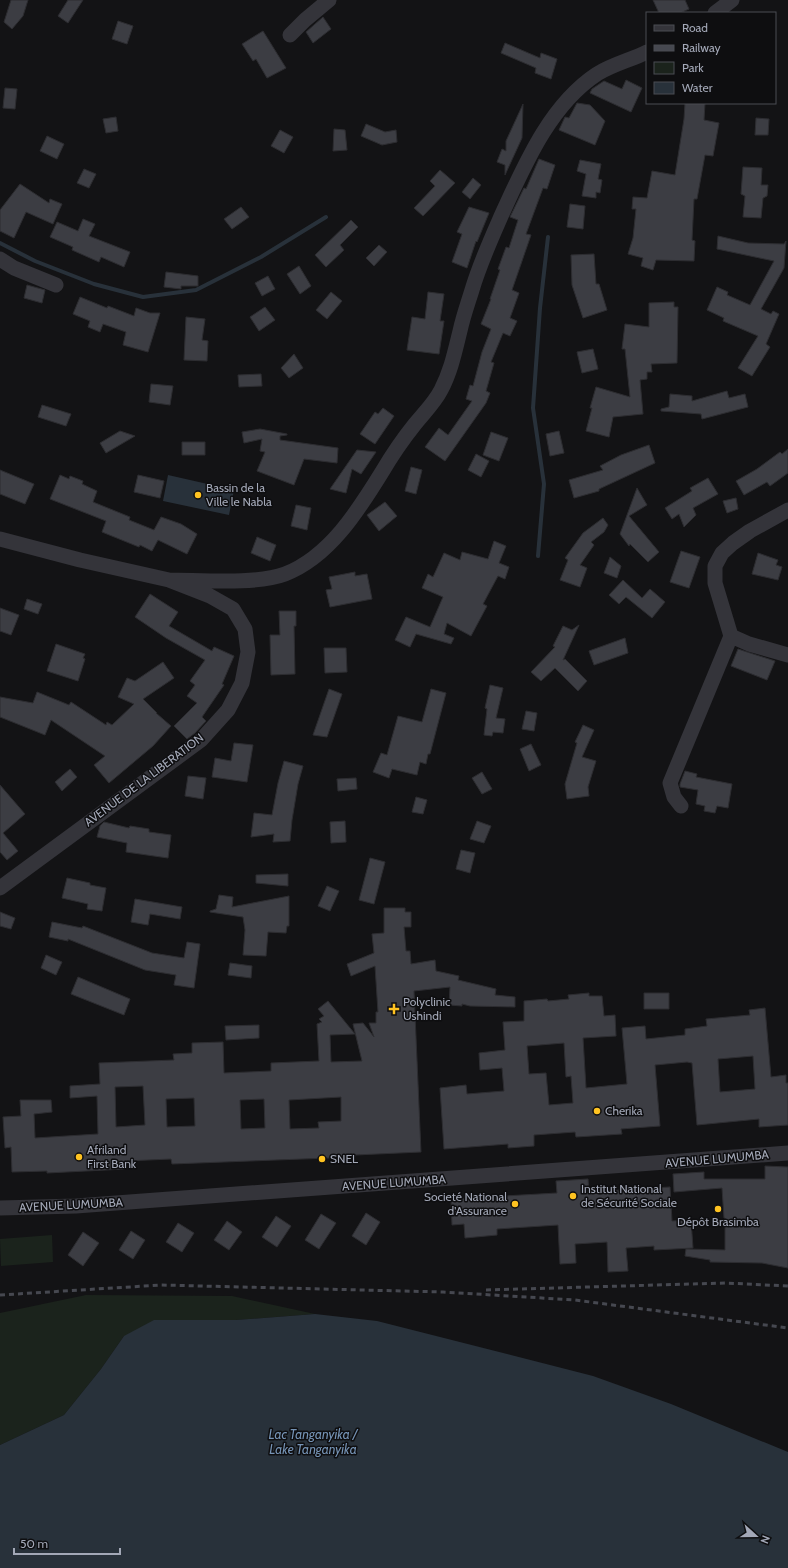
<svg xmlns="http://www.w3.org/2000/svg" width="788" height="1568" viewBox="0 0 788 1568" font-family="Cabin,sans-serif">
<rect width="100%" height="100%" fill="#131315"/>
<path fill="#1b231c" d="M52,1235L53,1262L1,1266L0,1239Z
M86,1295L232,1296L315,1314L236,1320L124,1336L101,1369L64,1415L0,1445V1313Z"/>
<path fill="#28313a" d="M168,475L234,490L229,515L163,501Z
M315,1314L377,1321L593,1376L671,1404L788,1452V1568H0V1445L64,1415L101,1369L124,1336L154,1320H236Z"/>
<g fill="none" stroke-linecap="round" stroke-linejoin="round">
<path stroke="#28313a" stroke-width="4" d="M0,243L35,261L94,284L143,297L196,290L261,257L326,217
M538,556L544,484L533,408L540,308L548,237"/>
</g>
<path fill="#3c3d43" stroke="#2d2d31" fill-rule="evenodd" d="M11,0H28L23,16L12,29L4,22Z
M68,0H83L68,23L58,16Z
M653,0H685L689,9L680,13H659Z
M323,17L331,29L313,43L306,32Z
M118,21L133,26L127,44L112,39Z
M263,31L286,68L267,78L256,59L253,61L242,44Z
M505,43L540,58L541,53L557,59L551,79L535,73L536,68L501,53Z
M626,80L642,88L631,112L590,93L592,89L604,81L622,89Z
M5,88L17,89L15,109L3,108Z
M577,103L590,105L605,121L595,145L559,130L565,117L569,118Z
M685,103H705L704,120L719,123L713,156L705,155L697,199H694L692,240L695,241L694,261L656,260L653,270L641,266L643,258L628,254L633,238L636,209H632L633,197L647,198L652,171L675,175L684,119Z
M523,104L522,138L505,175V165L497,162L502,149L506,151V141Z
M116,117L118,131L106,133L103,119Z
M756,118L769,119L768,135H755Z
M366,124L385,132L396,130L397,142L382,145L361,136Z
M334,129L345,130L347,150L333,151Z
M280,130L293,137L284,153L271,146Z
M47,136L64,144L57,159L40,151Z
M539,159L555,165L547,189L543,188L526,234L531,235L512,290L519,293L510,318L517,321L510,336L503,333L491,362L494,363L486,391L490,393L486,403L445,461L425,447L439,428L448,435L472,401L466,399L470,385L473,386L482,352L491,329L481,324L491,299H490L500,270L498,269L506,247L509,248L518,220L510,217L524,188L526,189Z
M580,160L601,164L598,179L602,180L600,193L596,192V198L582,196L586,174L577,171Z
M743,167L762,168L761,185H768L767,196L763,198L761,218L743,217L745,196L741,194Z
M84,169L96,174L89,188L77,183Z
M440,170L455,183L423,216L414,208L435,186L430,181Z
M473,178L481,185L470,199L462,192Z
M20,184L49,203L50,199L62,204L53,224L26,212L14,238L0,231V210Z
M570,204L585,206L583,229L567,227Z
M241,207L249,217L232,229L224,219Z
M469,207L489,213L477,242L476,241L467,268L452,262L462,234L457,232Z
M83,219L95,224L89,236L130,252L124,267L101,257L99,262L72,250L73,247L50,237L57,222L78,231Z
M351,220L358,227L340,245L344,250L326,267L315,255Z
M718,236L748,243L784,244L786,241L784,268L761,309L771,314L773,311L779,314L766,344L770,347L752,376L738,368L758,336L723,321L724,318L707,310L717,287L728,292L727,295L750,305L774,261L717,249Z
M379,245L387,252L374,266L366,258Z
M594,254L596,284H599L607,310L583,318L572,285L571,255Z
M299,266L311,286L300,294L287,274Z
M166,272L198,276V286H181V289L164,287Z
M268,276L275,289L262,296L255,283Z
M27,285L45,290L42,303L24,298Z
M331,292L342,301L327,319L316,310Z
M428,292L444,294L440,321H444L439,354L407,350L412,317L425,319Z
M80,297L107,308L108,306L134,316L136,308L150,313H160L148,352L123,345L126,332L103,324L100,332L88,327L90,321L73,314Z
M674,302V307H678L677,363L651,364L652,372H647V379L640,380L643,414L613,417L609,437L586,431L592,408H590L596,387L630,397L625,349H622L625,324L649,327V303Z
M265,307L275,320L259,331L250,317Z
M186,317L205,319L202,340L208,341L207,361L184,360Z
M593,349L598,369L582,373L577,352Z
M294,354L303,368L289,378L281,368Z
M261,374L262,386L239,387L238,375Z
M151,384L173,386L170,405L149,402Z
M727,391L729,398L745,394L748,407L702,419L701,414L661,411V409L669,407L670,394L692,396V401Z
M42,405L71,414L66,426L38,417Z
M383,408L394,416L375,444L360,434L375,412L378,414Z
M260,429L287,434V435L280,436V440L338,448L337,463L304,459L294,485L257,471L265,452L260,451L262,439L244,443L242,432Z
M120,431L135,436L106,453L100,443Z
M559,431L564,453L550,456L546,434Z
M491,432L508,438L499,461L483,455Z
M182,442H205V455H182Z
M649,445L655,463L599,489V491L574,498L569,480L603,470L600,466L621,455Z
M788,449V473L770,486L767,482L744,495L736,481L757,469L780,452L782,454Z
M357,450L376,452L361,474L352,469L346,493L330,489Z
M476,454L489,461L481,477L468,470Z
M411,467L422,470L416,494L405,491Z
M0,470L34,484L25,504L0,494Z
M60,475L69,479L70,476L83,481L82,484L97,491L93,502L130,517L129,520L154,530L161,517L181,524L197,534L187,554L158,540L152,551L140,545L139,547L102,532L106,521L50,499Z
M138,475L164,481L160,498L134,492Z
M708,478L718,494L693,508L696,515L684,527L679,514L672,519L665,508L692,491L690,488Z
M637,488L647,505L629,516L659,552L648,562L630,544L629,546L620,534Z
M736,498L738,509L727,513L723,501Z
M385,502L397,516L379,531L367,515Z
M296,505L311,508L307,530L291,526Z
M603,518L608,525L604,532L591,542L594,545L580,565L587,568L580,587L560,580L568,560L565,558L583,533Z
M257,537L276,545L270,561L251,553Z
M494,541L506,546L499,563L509,567L505,579L498,576L483,604L487,606L471,636L447,623L444,634L454,638L451,644L416,634L410,647L395,640L406,617L430,627L443,597L422,588L428,574L433,577L444,553L460,560L462,552L488,559Z
M681,551L700,557L689,588L670,582Z
M758,553L778,560L776,565L782,567L778,580L752,574Z
M610,557L621,566L617,578L604,573Z
M355,572V576L367,574L372,599L330,607L326,590L332,589L329,577Z
M623,580L642,598L650,589L665,602L652,618L626,597L619,604L609,595Z
M150,594L178,612L169,626L212,651L214,647L234,656L222,684L224,685L202,717L206,721L195,733L187,739L174,726L197,703L187,696L195,685L190,681L205,660L166,638L135,617Z
M27,599L42,604L38,614L24,609Z
M0,608L19,615L11,635L0,631Z
M279,611H296V626H294L295,674L271,675L270,635H280Z
M579,625L563,660L565,659L587,681L578,691L555,668L541,681L531,672L555,647L553,646L563,626L572,630Z
M625,638L628,653L594,665L589,651Z
M56,644L85,654L83,658L85,659L78,681L47,671Z
M324,648H346L347,672L325,673Z
M738,649L775,661L767,680L731,666Z
M163,662L174,678L143,699L157,713H156L171,726L153,746L109,783L94,765L105,756L51,720L45,735L0,717V697L33,703L37,692L69,705L71,702L106,725L107,722L112,725L134,704L118,697L127,678L135,681Z
M490,685L503,688L496,718L505,719L503,733L493,732L492,736L484,735L487,709L485,708Z
M329,689L342,694L327,737L313,735Z
M431,689L446,693L430,754H428L426,764L420,762L417,775L392,769L389,778L373,772L381,753L387,755L398,716L422,722Z
M526,711L537,713L534,731L522,729Z
M583,725L594,730L582,757L596,761L588,787L589,796L567,799L565,784L577,743L575,742Z
M234,743L253,745L247,782L212,777L215,758L231,761Z
M531,744L541,765L529,771L520,749Z
M284,761L303,766L298,784L292,820L290,841L273,842L274,834L251,837L254,813L272,815L278,783Z
M70,769L77,777L62,791L55,782Z
M685,771L697,774L696,777L732,784L728,808L717,806L715,813L704,811L705,806L696,804L698,790L680,787V784Z
M482,772L492,789L482,794L472,778Z
M188,776L206,778L203,799L185,796Z
M356,778L357,789L338,791L337,779Z
M0,785L25,814L3,833L18,851L7,860L0,852Z
M416,797L427,800L423,814L412,812Z
M345,821L346,842L331,843L330,822Z
M477,821L491,826L484,843L470,839Z
M104,822L129,828L130,826L149,829V832L171,835L168,858L126,852L127,843L97,837L100,826Z
M461,850L475,853L470,873L456,869Z
M370,858L385,862L374,904L359,900Z
M288,874V886L256,883V875Z
M67,878L90,883V885L106,888L102,911L87,909L88,904L62,898Z
M327,886L339,891L330,911L318,906Z
M219,895L233,897L232,907L289,896V926H287L286,933L268,932L266,956L243,955L245,930L243,917L210,912V911L216,909Z
M135,899L182,907L180,919L150,914L148,925L131,922Z
M384,908H405V912H411V927H404L406,951H410L411,964L435,960L436,971L459,976L458,980L496,989L495,995L515,997V1007L470,1006L462,1004V1006L449,1005L450,987L414,991L421,1152L355,1155V1157L172,1164L171,1159L125,1161V1169L47,1173V1171L12,1172L11,1147L5,1148L3,1117L21,1116L20,1100H51L52,1112L34,1114L35,1138L98,1134L97,1096L70,1098V1086L100,1084L99,1063L174,1060L173,1054L192,1053V1043L223,1042L224,1073L271,1071V1063L319,1061L317,1024L322,1022L319,1019L324,1016L318,1009L328,1001L355,1034L330,1035L331,1062L362,1061L353,1024L363,1023L374,1037L369,1023H376V1012H378L375,966L351,976L347,964L374,953L372,934L384,933ZM143,1086L145,1125L116,1127L115,1087ZM341,1097V1121L318,1122L319,1128L290,1129L289,1100ZM194,1098L195,1126L167,1127L166,1099ZM264,1099L265,1128L241,1129L240,1100Z
M0,912L15,918L11,929L0,926Z
M52,922L82,928L83,926L152,953L184,958L187,942L200,944L194,988L174,985L176,975L145,970L68,939V941L49,937Z
M46,955L62,962L56,975L41,968Z
M230,963L252,966L251,978L228,975Z
M78,977L130,999L124,1015L71,994Z
M589,993V996H602L604,1016L615,1015L616,1036L583,1038L586,1088L627,1084L622,1028L645,1026L646,1039L685,1035V1029L707,1026L706,1019L750,1015L749,1010L765,1008L771,1077L786,1075V1083H788V1125L759,1127V1119L697,1125L692,1063L687,1062L655,1065L660,1126L621,1129L622,1134L576,1137L575,1132L534,1135V1146L508,1148V1144L444,1149L440,1088L466,1085L467,1094L504,1091L502,1068L480,1070L479,1053L505,1050L503,1022L524,1021V1001L547,999L548,1001L569,999L568,995ZM564,1043L566,1077L571,1076L573,1103L549,1105L546,1073L529,1074L527,1046ZM753,1056L755,1089L720,1092L718,1059Z
M644,993H669V1009H644Z
M259,1025V1038L226,1040L225,1026Z
M765,1166L788,1167V1268L762,1263L710,1262V1260L685,1256L686,1249L725,1250V1218H724L722,1188L674,1192L673,1174L704,1172V1179H765Z
M588,1179L589,1192L670,1187L672,1221L691,1220L693,1248L654,1250V1246L626,1248L628,1271L608,1272L607,1242L575,1244L576,1263L560,1264L558,1225L497,1229V1235L465,1238L464,1224L452,1225L451,1199L557,1193L556,1181Z
M366,1213L380,1222L366,1245L352,1236Z
M321,1214L336,1223L319,1249L305,1240Z
M276,1216L291,1226L277,1247L262,1237Z
M227,1221L242,1232L229,1250L214,1240Z
M178,1223L194,1233L182,1252L166,1242Z
M131,1231L145,1240L133,1259L119,1250Z
M83,1232L99,1243L83,1266L68,1255Z"/>
<g fill="none" stroke-linecap="round" stroke-linejoin="round">
<path stroke="#34343a" stroke-width="15" d="M715,13L732,0
M290,35L305,20L329,0
M0,259L14,268L56,285
M788,510L750,531L733,543L722,553L715,566V583L731,636L749,644L788,655
M0,539L80,560L169,580L210,596L233,609L245,629L248,652L242,683L228,710L201,740L0,888
M169,580C200,580 256,585 285,574C329,557 358,511 382,472C392,455 403,439 415,424C424,413 435,402 441,390C451,371 455,351 460,331C463,317 468,303 472,290C480,263 491,239 502,214C525,164 550,105 597,74C613,64 631,60 647,52
M681,806L674,797L670,783L731,636
M0,1208L76,1206L788,1153"/>
<path stroke="#464850" stroke-width="3" stroke-dasharray="5 4" stroke-linecap="butt" d="M486,1290L725,1283L788,1286
M0,1295L161,1285L443,1292L575,1300L788,1328"/>
</g>
<g fill="#ffc321" stroke="#0e0e10" stroke-width="1.5">
<circle cx="198" cy="495" r="4"/>
<path d="M392 1003h4v4h4v4h-4v4h-4v-4h-4v-4h4z"/>
<circle cx="597" cy="1111" r="4"/>
<circle cx="79" cy="1157" r="4"/>
<circle cx="322" cy="1159" r="4"/>
<circle cx="573" cy="1196" r="4"/>
<circle cx="515" cy="1204" r="4"/>
<circle cx="718" cy="1209" r="4"/>
</g>
<g text-anchor="middle" stroke-width="3" stroke-linejoin="round" paint-order="stroke">
<g font-size="12" fill="#a3a8b7" stroke="#0e0e10" text-anchor="start">
<text x="206" y="492">Bassin de la<tspan x="206" dy="14">Ville le Nabla</tspan></text>
<text x="403" y="1006">Polyclinic<tspan x="403" dy="14">Ushindi</tspan></text>
<text x="605" y="1115">Cherika</text>
<text x="87" y="1154">Afriland<tspan x="87" dy="14">First Bank</tspan></text>
<text x="330" y="1163">SNEL</text>
<text x="581" y="1193">Institut National<tspan x="581" dy="14">de Sécurité Sociale</tspan></text>
<text x="507" y="1201" text-anchor="end">Societé National<tspan x="507" dy="14">d'Assurance</tspan></text>
<text x="718" y="1226" text-anchor="middle">Dépôt Brasimba</text>
</g>
<g font-size="12" fill="#a3a8b7" stroke="#0e0e10">
<text transform="translate(144 780) rotate(-37)" y="4">AVENUE DE LA LIBERATION</text>
<text transform="translate(717 1159) rotate(-5)" y="4">AVENUE LUMUMBA</text>
<text transform="translate(394 1183) rotate(-4)" y="4">AVENUE LUMUMBA</text>
<text transform="translate(71 1205) rotate(-3)" y="4">AVENUE LUMUMBA</text>
</g>
<g font-size="13" font-style="italic" fill="#7694b6" stroke="#0e0e10">
<text x="313" y="1439">Lac Tanganyika /<tspan x="313" dy="15">Lake Tanganyika</tspan></text>
</g>
</g>
<rect x="646" y="12" width="130" height="92" fill="#0e0e10" stroke="#4a4c53"/>
<rect x="654" y="25" width="20" height="6" fill="#34343a" stroke="#4a4c53"/>
<text x="682" y="32" font-size="12" fill="#a3a8b7">Road</text>
<rect x="654" y="45" width="20" height="6" fill="#464850" stroke="#4a4c53"/>
<text x="682" y="52" font-size="12" fill="#a3a8b7">Railway</text>
<rect x="654" y="62" width="20" height="12" fill="#1b231c" stroke="#4a4c53"/>
<text x="682" y="72" font-size="12" fill="#a3a8b7">Park</text>
<rect x="654" y="82" width="20" height="12" fill="#28313a" stroke="#4a4c53"/>
<text x="682" y="92" font-size="12" fill="#a3a8b7">Water</text>
<g transform="translate(756 1536) rotate(111)" stroke="#0e0e10" stroke-width="3" paint-order="stroke">
<path d="M0-3L7 15L0 10L-7 15Z" fill="#a3a8b7"/>
<text y="-6" font-size="11" font-weight="bold" text-anchor="middle" fill="#a3a8b7">N</text>
</g>
<path d="M14 1548v6h106v-6" fill="none" stroke="#a3a8b7" stroke-width="2"/>
<text x="20" y="1548" font-size="12" fill="#a3a8b7" stroke="#0e0e10" stroke-width="3" paint-order="stroke">50 m</text>
</svg>
